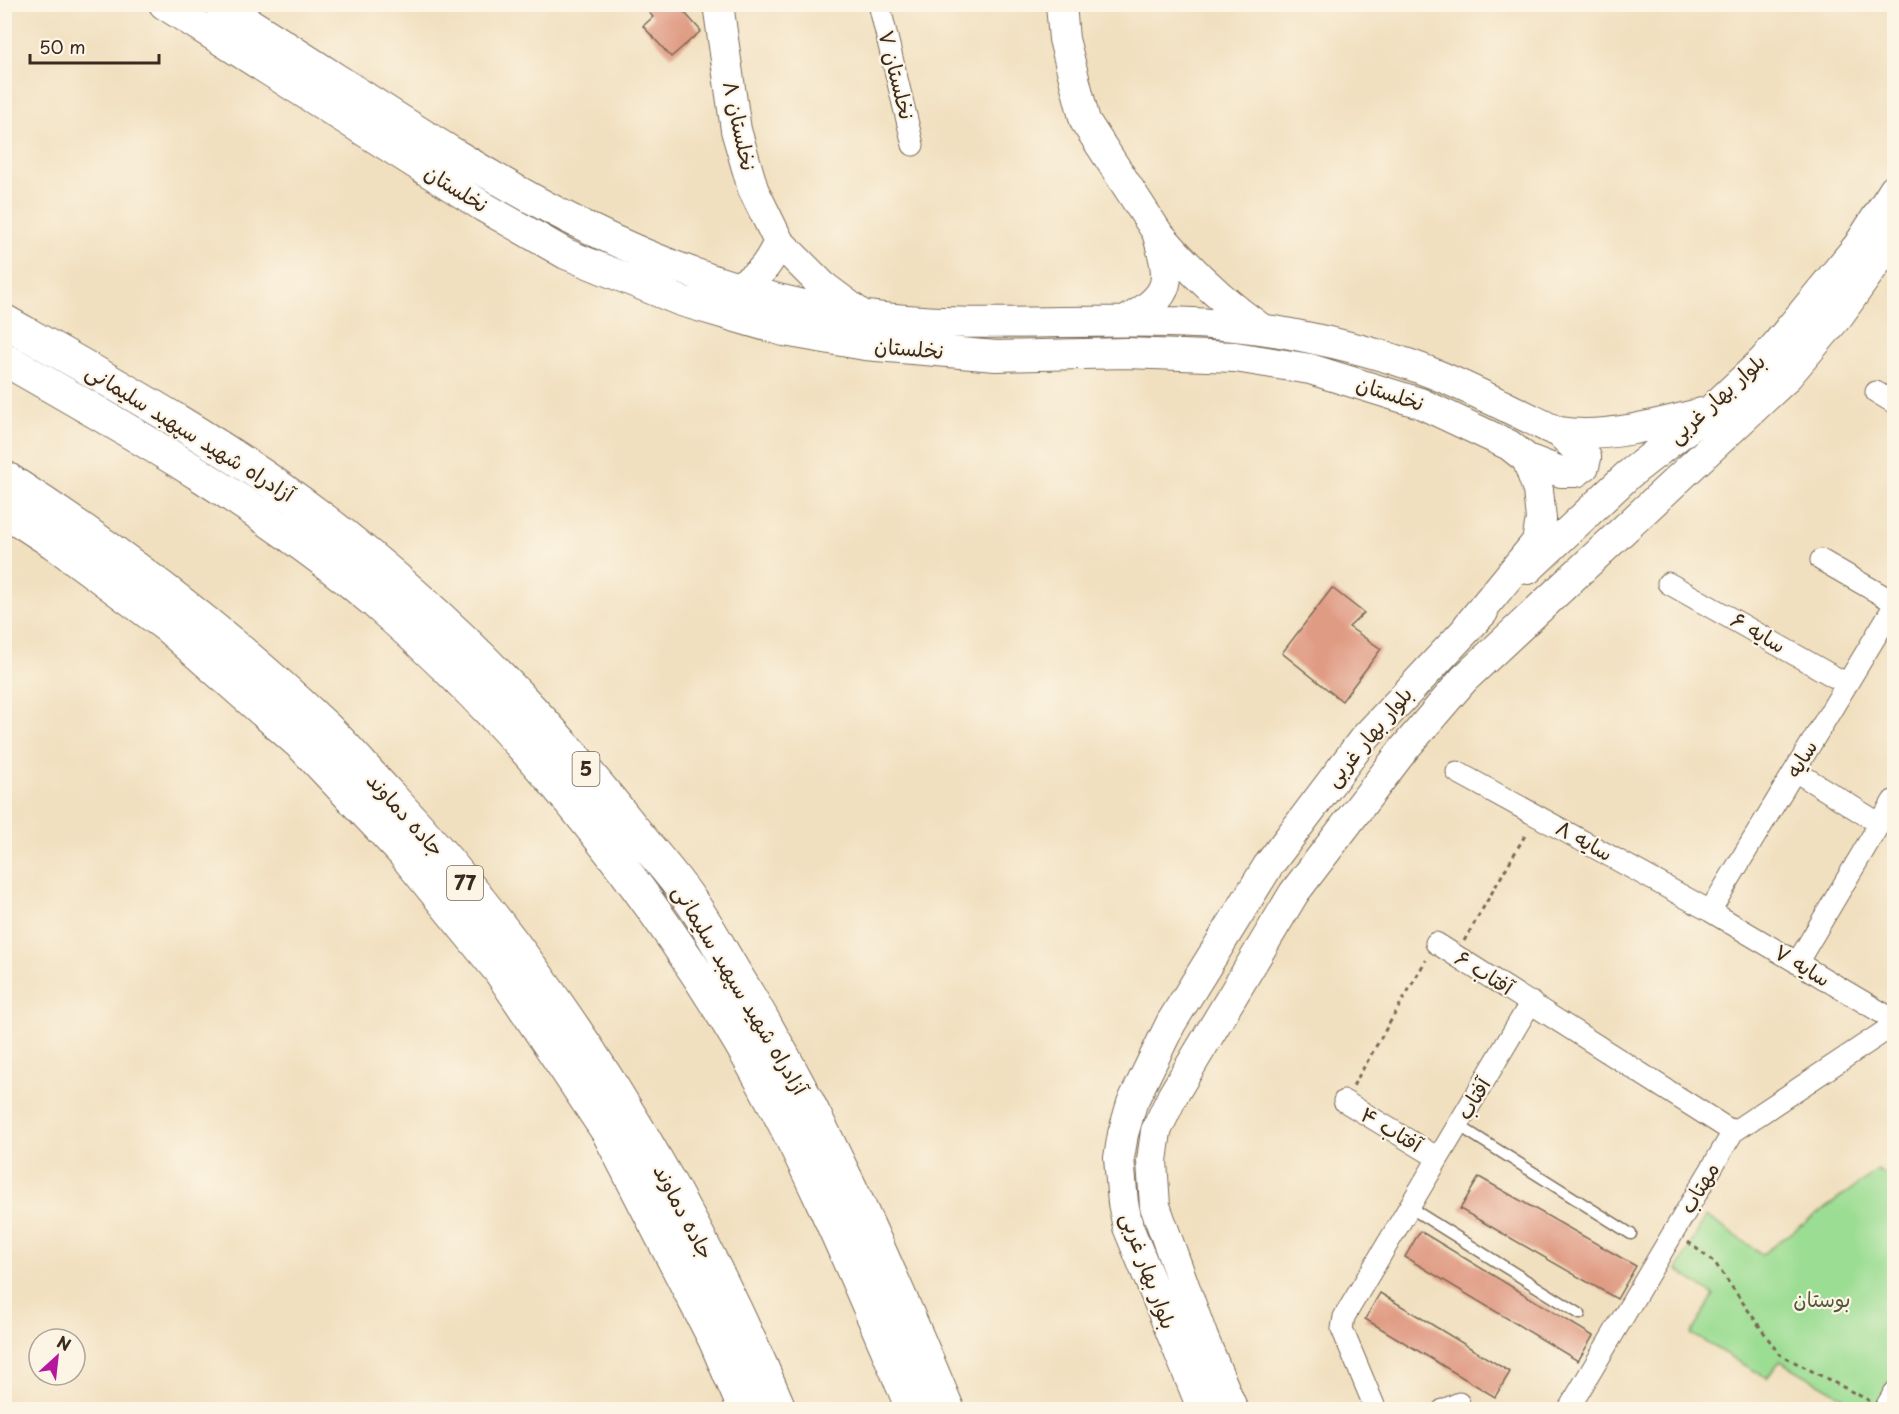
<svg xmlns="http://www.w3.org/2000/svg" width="1899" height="1414" viewBox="0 0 1899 1414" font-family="'Playpen Sans','Playpen Sans Arabic',sans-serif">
<rect width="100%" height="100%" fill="#fcf5e5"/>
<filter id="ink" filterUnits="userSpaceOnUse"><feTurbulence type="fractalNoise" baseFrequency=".0167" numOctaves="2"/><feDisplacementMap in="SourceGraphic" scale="12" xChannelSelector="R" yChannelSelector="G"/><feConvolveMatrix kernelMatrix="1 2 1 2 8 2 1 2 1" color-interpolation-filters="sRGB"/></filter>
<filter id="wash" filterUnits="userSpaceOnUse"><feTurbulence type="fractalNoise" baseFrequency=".008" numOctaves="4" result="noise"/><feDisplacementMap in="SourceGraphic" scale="24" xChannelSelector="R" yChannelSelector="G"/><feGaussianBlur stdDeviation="1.35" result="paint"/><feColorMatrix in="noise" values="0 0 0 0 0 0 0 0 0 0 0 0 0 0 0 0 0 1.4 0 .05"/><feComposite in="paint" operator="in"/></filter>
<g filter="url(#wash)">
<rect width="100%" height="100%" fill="#f1e0c0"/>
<path fill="#9bdd93" stroke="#6b8458" stroke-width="1.5" d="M1878,1170L1894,1180V1381L1875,1409L1866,1410L1780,1361L1767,1378L1691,1334L1714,1295L1677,1270L1706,1216L1762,1254Z"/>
<g id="blocks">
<path fill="#e09b84" d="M642,4H677L701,31L671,57L643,26L653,17Z
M1332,588L1364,613L1349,627L1381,649L1342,701L1282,653Z
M1479,1177L1636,1266L1617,1299L1460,1209Z
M1420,1231L1593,1336L1578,1361L1405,1257Z
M1380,1293L1510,1372L1495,1397L1365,1319Z"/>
</g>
</g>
<g filter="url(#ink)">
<use href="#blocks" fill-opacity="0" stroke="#7b6a57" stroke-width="1.5"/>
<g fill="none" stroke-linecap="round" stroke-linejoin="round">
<defs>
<path id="lane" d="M1458,1125L1631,1234
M1409,1207L1580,1314"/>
<path id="street" d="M879,4L913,145
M1876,392L1894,403
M1821,560L1894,602
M1668,583L1847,684
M1795,771L1880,824
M1457,772L1710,911L1894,1020
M1710,911L1894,606
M1436,943L1733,1132
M1797,963L1893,801
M1344,1101L1438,1158
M1376,1410L1342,1329L1344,1317L1531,1002
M1443,1410L1459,1403
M1568,1410L1733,1132L1894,1025
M1884,1410L1894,1393"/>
<path id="secondary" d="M164,4L484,207L566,254L681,301L784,331L865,345L996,356L1126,353L1235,357L1310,369L1420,403L1509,445L1527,459L1538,490L1541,519L1537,542L1468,626
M219,4C426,131 612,281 860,315C1004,335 1149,307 1291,334C1337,343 1394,357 1437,375C1469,388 1500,404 1531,419C1540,423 1551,430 1560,432C1605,440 1667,422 1710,411
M718,4L736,130L753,189L779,242L823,286L859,313
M1061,4L1064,39L1085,121L1157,232
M732,289C759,278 767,267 779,242
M1126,321C1174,294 1171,281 1157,232C1188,268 1219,299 1259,327
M1527,459L1561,472H1576L1584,466L1586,458L1559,432
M1528,569L1628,475L1710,411L1763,361L1858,246L1894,190
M1203,1410L1128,1227L1123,1203L1119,1158L1123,1134L1132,1103L1171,1023L1268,866L1363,740L1483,612
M1233,1410L1203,1338L1155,1206L1152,1161L1156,1131L1173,1095L1294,893L1404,749L1464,679L1784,380L1839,315L1894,237"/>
<path id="highway" d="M4,321C112,382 221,442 320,517C440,608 546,717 639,836C656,857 675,878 690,900C706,922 719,947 733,970C819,1109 885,1258 948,1410
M4,359C132,432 263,506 375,602C520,727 641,877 739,1041C808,1158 860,1285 913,1410
M4,477C117,550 224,631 322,724C346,746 367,772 390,796C554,973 687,1187 780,1410
M4,510L53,542L167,626L303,746L403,852L500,971L608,1132L715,1340L745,1410"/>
</defs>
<use href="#lane" stroke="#7b6a57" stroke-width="13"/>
<use href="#street" stroke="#7b6a57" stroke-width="23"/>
<use href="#secondary" stroke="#7b6a57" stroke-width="32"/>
<use href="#highway" stroke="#7b6a57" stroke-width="35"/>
<path stroke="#7b6a57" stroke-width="3" stroke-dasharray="4.5 4.5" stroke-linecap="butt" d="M1464,941L1527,832
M1353,1086L1426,960
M1688,1242L1715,1263L1779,1354L1870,1401
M1891,1375L1894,1369"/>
<use href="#lane" stroke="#fff" stroke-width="10"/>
<use href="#street" stroke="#fff" stroke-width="21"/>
<use href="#secondary" stroke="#fff" stroke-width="30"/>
<use href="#highway" stroke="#fff" stroke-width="33"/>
</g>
</g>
<g text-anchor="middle" stroke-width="4.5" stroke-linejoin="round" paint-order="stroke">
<g fill="#fcf5e5" stroke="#75675a" stroke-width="1.5">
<rect x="572.5" y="752" width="27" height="34" rx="4.5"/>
<rect x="447" y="866" width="36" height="34" rx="4.5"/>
</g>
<g font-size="20" font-weight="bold" fill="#3b2a1e">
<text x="586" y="776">5</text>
<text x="465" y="890">77</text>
</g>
<g font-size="21" fill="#3b2a1e" stroke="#fcf5e5">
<text transform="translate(896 75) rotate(76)" y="7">نخلستان ۷</text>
<text transform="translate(739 126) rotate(78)" y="7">نخلستان ۸</text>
<text transform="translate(456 189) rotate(32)" y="7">نخلستان</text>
<text transform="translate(909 349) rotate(5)" y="7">نخلستان</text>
<text transform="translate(1390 394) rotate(18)" y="7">نخلستان</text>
<text transform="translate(1717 399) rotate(-42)" y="7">بلوار بهار غربی</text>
<text transform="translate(190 433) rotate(32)" y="7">آزادراه شهید سپهبد سلیمانی</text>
<text transform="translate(1758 633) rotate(30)" y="7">سایه ۶</text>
<text transform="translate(1369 737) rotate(-50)" y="7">بلوار بهار غربی</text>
<text transform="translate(1802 759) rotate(-59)" y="7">سایه</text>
<text transform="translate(405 815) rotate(48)" y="7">جاده دماوند</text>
<text transform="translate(1584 841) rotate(29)" y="7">سایه ۸</text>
<text transform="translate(1802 966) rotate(31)" y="7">سایه ۷</text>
<text transform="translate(1484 973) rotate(32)" y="7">آفتاب ۶</text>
<text transform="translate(740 990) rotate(59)" y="7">آزادراه شهید سپهبد سلیمانی</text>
<text transform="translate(1474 1099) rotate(-59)" y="7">آفتاب</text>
<text transform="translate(1391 1130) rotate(31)" y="7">آفتاب ۴</text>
<text transform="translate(1700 1188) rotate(-59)" y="7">مهتاب</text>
<text transform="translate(683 1212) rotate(62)" y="7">جاده دماوند</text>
<text transform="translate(1148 1271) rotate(70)" y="7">بلوار بهار غربی</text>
</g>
<g font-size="21" fill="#53573b" stroke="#fcf5e5">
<text x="1822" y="1307">بوستان</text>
</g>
</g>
<rect width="1899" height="1414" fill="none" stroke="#fcf5e5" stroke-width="24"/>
<g transform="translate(57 1357) rotate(27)"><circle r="28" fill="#fcf5e5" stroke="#afa495" stroke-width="1.5"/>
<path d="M0-4.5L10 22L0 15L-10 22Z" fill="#b5179e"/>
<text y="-9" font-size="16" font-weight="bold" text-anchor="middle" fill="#3b2a1e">N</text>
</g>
<path d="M30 54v9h129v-9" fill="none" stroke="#3b2a1e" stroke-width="3"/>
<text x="39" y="54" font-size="18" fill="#3b2a1e" stroke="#fcf5e5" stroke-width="4.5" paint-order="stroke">50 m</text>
</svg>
